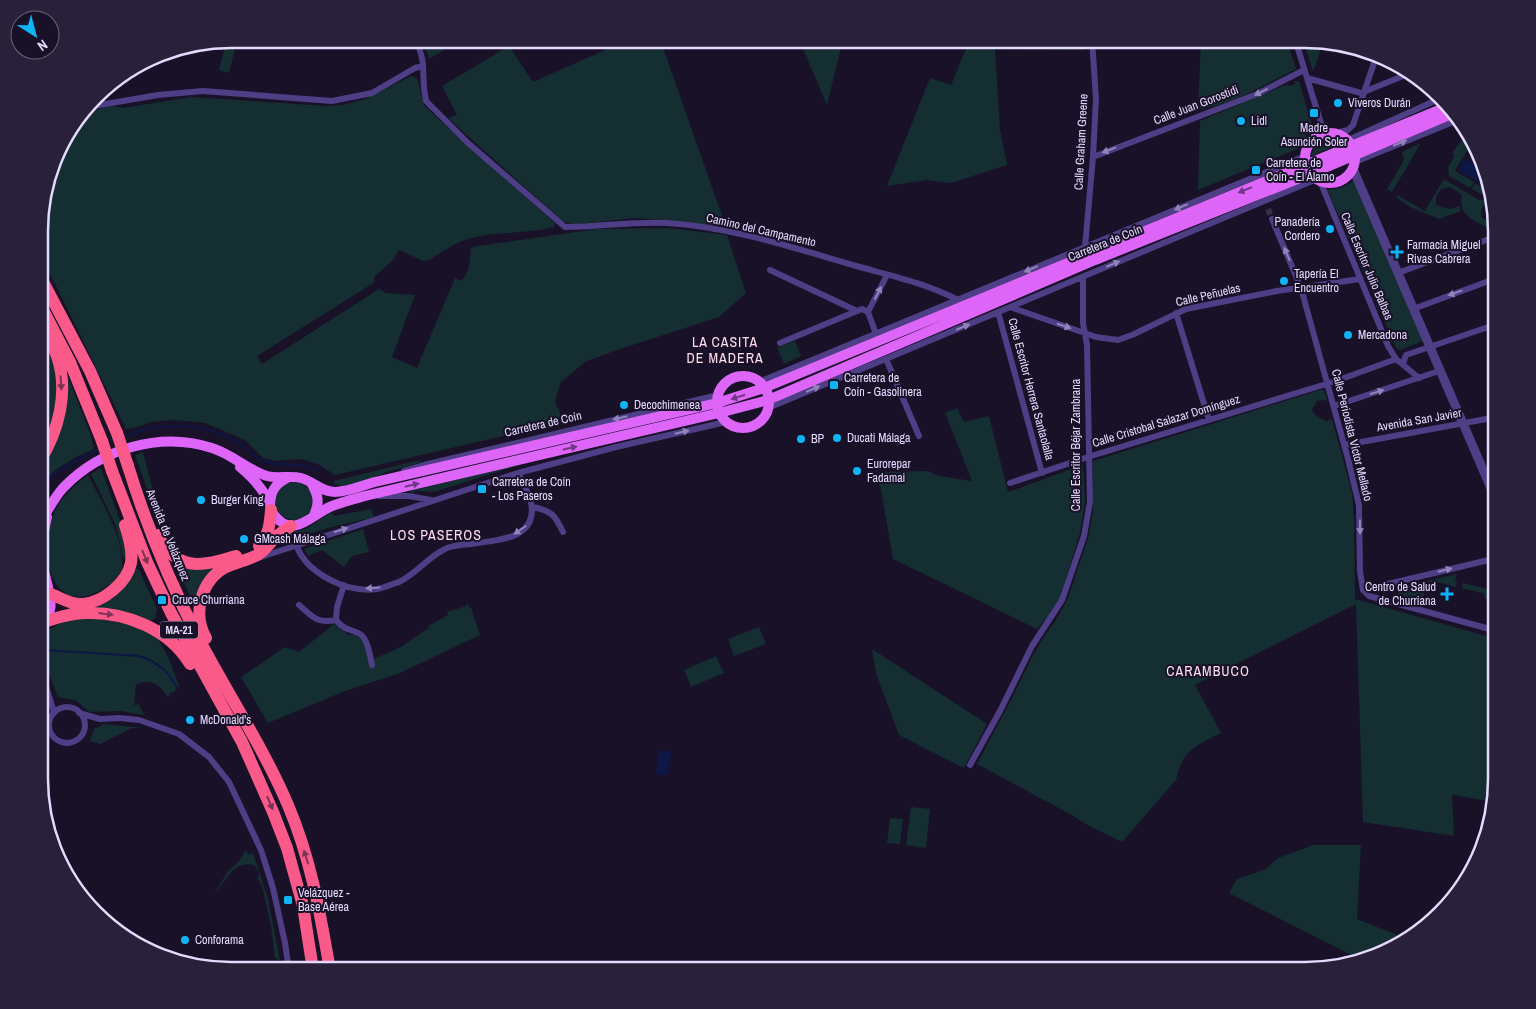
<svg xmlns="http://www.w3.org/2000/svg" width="1536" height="1009" viewBox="0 0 1536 1009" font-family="'Archivo Narrow',sans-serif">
<rect width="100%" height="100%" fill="#191128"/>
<path fill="#142e32" d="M432,39H462L429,59L425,45Z
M630,39H660L726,227L668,220L635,218L577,224L568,223L560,219L448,118L457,115L442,86L509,46L533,82Z
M799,39H843L827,105Z
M963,39H1084V50L995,49L1000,130L1007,165L951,183L927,180L887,186L930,78L951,85L969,42Z
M1209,39L1210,44H1215V39H1286L1296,69C1269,82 1228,107 1198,109L1201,40Z
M1303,39L1323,42L1313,72Z
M225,47L235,49L229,73L219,70Z
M411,76L417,78L424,105L446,126L555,223L554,227C524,235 492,230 462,241C451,245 440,254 429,260L423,261L399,250L392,261L374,277L375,282L257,356L262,364L379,289L386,293L415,295L392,357L417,368L455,278L462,281L469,268L471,247L597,229L668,228L727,235L746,293L719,317L614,351L585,362L561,382L555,401L564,422L335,475L318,464L301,459L276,461L263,458L245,440L205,423L175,420L151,422L135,428L126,429L40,253V206L59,145L84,112L112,106L123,108L192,97L327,106L342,105L366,99Z
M1295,81H1299L1312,126L1297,149L1198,190L1200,121L1288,84L1289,86L1295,84Z
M1327,138H1334L1344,142L1311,156C1313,147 1318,141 1327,138Z
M1463,138L1474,143L1477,151L1469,147L1455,171L1474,182L1470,188H1472L1475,183L1485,189L1487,185L1489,193L1481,194L1449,176L1448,168L1454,156L1453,152Z
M1421,143L1392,192L1387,189L1404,160L1402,152Z
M1355,179L1423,341L1400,350L1396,348L1327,189C1338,190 1347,187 1355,179Z
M1444,179L1479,200L1487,199L1481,210V217L1494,225L1491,230C1475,220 1458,217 1462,196L1460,193L1450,187L1441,189L1436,197V205L1450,209L1459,206L1461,211L1439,219L1410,207L1397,198V195L1425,211Z
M40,327L55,361L59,398L40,455Z
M795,341L801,356L784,364L777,348Z
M62,361L90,433L94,449C75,457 54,468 40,485V466L54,442Z
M1320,390H1324L1327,400L1317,401L1312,410L1315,415L1326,421L1332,419L1352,492L1354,519L1355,599L1497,639V791L1495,802L1452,795L1454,836L1363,822L1356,604L1195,685L1221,733C1196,746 1183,749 1176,780L1122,842L1089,826L1070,814L977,764L1010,702L1032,657L1042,640L1058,617L1068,598L1089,535L1093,511V461Z
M957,408L964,422L989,416L1008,492L1083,465L1085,502L1080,533L1060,598L1049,615L1037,629L893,559L878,472L927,471L939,476L972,481L945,413Z
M143,452L159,514L168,539L165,540L135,455Z
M420,460L421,462L384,473L370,480L339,487V484L335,485L334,481Z
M526,463L434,492L415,491L414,493L410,492V491Z
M101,468L124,532L128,560L123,558L116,526L91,474Z
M88,475C101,501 124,537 122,567C121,575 113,583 106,587C50,623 37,550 55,511C62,496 75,485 88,475Z
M275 501a19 19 0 1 1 38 0a19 19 0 1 1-38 0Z
M371,509L374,517L328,528L289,540L285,536L291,532L306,529L331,512L334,516Z
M363,529L369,552L352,556L344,567L322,550L308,556L304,549Z
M179,566L214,567L203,580L196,596H190L178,570Z
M136,568L139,570L157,609L155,619L150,621L93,607Z
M1457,574L1455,581L1457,582L1456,587L1438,582L1437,586L1430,584L1426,587L1421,603L1400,597L1398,595V590L1401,587Z
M1490,576L1495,577L1494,581L1497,582V592L1492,595L1491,600L1484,598L1485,594L1462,588L1463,583L1487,589Z
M468,603L469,608L471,607L480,635L400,673L345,691L268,723L241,677L285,647L299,652L334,624L349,635H355L361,639L373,659L399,648L429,628L428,626L448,615L447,612L466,606Z
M75,619C99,618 121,621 143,630C146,631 151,633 154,635C165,646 174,671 179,686L175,689L176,691L170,693L168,698C160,685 151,677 136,685L134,705H137L138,703L144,715L121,711L90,712L75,700L58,697C51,681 40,651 43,633L62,622Z
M759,627L766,644L734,656L728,639Z
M872,649L987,724L964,768L899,735L876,673Z
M716,656L724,673L691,687L684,670Z
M104,724L145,728H132L100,744L90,741L94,729Z
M911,807L930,809L926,848L906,845Z
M890,818L903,819L900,844L887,843Z
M1313,845H1361L1357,919L1407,939L1401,945L1357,958L1229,893L1237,879L1266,869L1278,858Z
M246,850L249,855L253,853L268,899L280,961L275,958L271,926L262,885L258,880L259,873L254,865C233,860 226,882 214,894L228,871L239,861Z"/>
<path fill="#0d1746" d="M1464,159L1482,169L1486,182L1485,185L1459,171Z
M659,750L671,752L668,775L656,774Z"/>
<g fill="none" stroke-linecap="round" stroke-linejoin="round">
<path stroke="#0d1746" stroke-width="2" d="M124,437C159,421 206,422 239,443C249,450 255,459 267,462C284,467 301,461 316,471
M40,489L56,472L99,449
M45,650L139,656C157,661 169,672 178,689"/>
<path stroke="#382f48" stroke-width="6" stroke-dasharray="6 3" stroke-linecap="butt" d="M1268,209L1272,219"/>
<path stroke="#4e3e85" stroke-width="6" d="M1295,39L1324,133
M423,66L424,88L426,101L468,143L565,227C599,227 633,221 667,223C733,227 797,249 860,267C893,276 928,284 958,300
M1307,78L1361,93L1413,72
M88,107L158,95L203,91L332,101L372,93L415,68L423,66C423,56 418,49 418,39
M1336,133L1348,130L1353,125L1377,54
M1348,140L1439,99
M1093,157L1257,94L1304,70
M1355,162L1458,120
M1320,181L1388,346L1396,359L1419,378
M1272,219L1301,288L1348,459L1359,505L1360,571L1363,590
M1085,247L1093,157L1096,99L1092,39
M770,270L857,311
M1398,273L1497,236
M1010,307L1096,337L1118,340L1132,335L1186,309L1277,291L1360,279
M1413,309L1497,278
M998,312L1042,473
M1176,313L1209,420
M876,334L868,312L887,275
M780,343L857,311L862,309L868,312
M886,359L919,436
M1403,364L1406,355L1497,324
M759,382L1305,156
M1334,406L1439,371
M768,408L1317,179
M1345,445L1497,417
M404,471L428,464L718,395
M1010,483L1088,457L1336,381L1396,359
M379,496H409L431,500
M533,507C552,511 555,515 563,532
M296,544C305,573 348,594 377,589C384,588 392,584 399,582C416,574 428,557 445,549C452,545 463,545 471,544C484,542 509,540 519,533C543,518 528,491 518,473
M261,557L518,473L616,447L726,422
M1363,590L1369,596L1497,631
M1363,590L1497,558
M299,605C313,617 317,624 336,620C346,632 350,628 360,634C368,639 370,656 372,665
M336,620L337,607L344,585
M40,668L54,712
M49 725a18 18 0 1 1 36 0a18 18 0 1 1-36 0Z
M79,713L100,719L119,718L139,720L179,734L209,757L229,782L261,850L273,888L285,943L289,970
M40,717L49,726
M970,765L1000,711L1032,646L1062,600L1084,536L1090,502L1087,345L1083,323V277"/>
<path stroke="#4e3e85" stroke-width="9" d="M1353,169L1497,502"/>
<path stroke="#dd66f9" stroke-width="10" d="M1305 158a25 25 0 1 1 50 0a25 25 0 1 1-50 0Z
M717 402a26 26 0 1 1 52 0a26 26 0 1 1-52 0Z
M240,467C252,477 262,487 269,502C271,507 271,512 275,516C294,540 313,513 332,506C342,502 354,499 365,496L719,413L768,400L1095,260L1310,174L1452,114
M312,484C318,495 320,503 314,515
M270,504C271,491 275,484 287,478
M40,523C47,512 54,498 63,488C100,449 160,431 212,448C232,454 247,470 267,476C278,479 290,475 301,478C313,481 321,492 335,492C348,492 363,485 375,482L717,403L764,388L1446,107
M41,623C54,612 51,602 48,587C45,577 43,567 42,556C41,543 44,530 47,517"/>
<path stroke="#f95a89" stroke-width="12" d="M40,276L90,371L117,433
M40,304L70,362L102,441
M40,461C59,430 69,391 57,356C53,346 48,337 44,328
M128,466C147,528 170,583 200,641C229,696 263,747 288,805C311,859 320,913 330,970
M112,471L147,562L171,613L242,742L273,812L287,848L303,906L313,970
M158,535C177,573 202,566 236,556
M259,546C269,536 270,523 271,510
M50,594C62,598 71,605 83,604C103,602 127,583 131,563C133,550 129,537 125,525
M41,623C56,618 71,613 87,613C126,612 169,629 190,664
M206,638C192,614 201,580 226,567C237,562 249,560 259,554C265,550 268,545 273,540C278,534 285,530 291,526"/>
<path stroke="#f95a89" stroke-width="12" d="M117,433L128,466
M102,441L112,471"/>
</g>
<defs><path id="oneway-solid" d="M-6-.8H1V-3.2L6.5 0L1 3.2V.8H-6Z" transform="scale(1.25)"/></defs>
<g fill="#9284bb">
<use href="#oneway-solid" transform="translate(1261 92) rotate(154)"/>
<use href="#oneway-solid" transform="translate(1400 143) rotate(-22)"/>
<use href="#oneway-solid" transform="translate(1109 150) rotate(159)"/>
<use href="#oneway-solid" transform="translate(1181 207) rotate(157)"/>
<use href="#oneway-solid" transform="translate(1287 254) rotate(-113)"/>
<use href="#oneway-solid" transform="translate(1113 264) rotate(-23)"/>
<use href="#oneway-solid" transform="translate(1031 269) rotate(157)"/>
<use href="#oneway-solid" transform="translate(878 293) rotate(-63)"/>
<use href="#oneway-solid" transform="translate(1455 293) rotate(160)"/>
<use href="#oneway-solid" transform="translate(1064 326) rotate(19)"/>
<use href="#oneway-solid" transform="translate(963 327) rotate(-23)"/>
<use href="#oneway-solid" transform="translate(813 389) rotate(-23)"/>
<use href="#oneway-solid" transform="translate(1377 392) rotate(-18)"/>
<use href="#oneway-solid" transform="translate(620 418) rotate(167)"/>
<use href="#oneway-solid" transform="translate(682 432) rotate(-13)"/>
<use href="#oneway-solid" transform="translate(1360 527) rotate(89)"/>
<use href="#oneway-solid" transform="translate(341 530) rotate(-17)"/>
<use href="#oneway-solid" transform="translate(520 530) rotate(145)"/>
<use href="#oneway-solid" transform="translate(1445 570) rotate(-14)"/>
<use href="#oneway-solid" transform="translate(373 588) rotate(176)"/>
</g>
<g fill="#713786">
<use href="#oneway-solid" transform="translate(1245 190) rotate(158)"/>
<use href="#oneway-solid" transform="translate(738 397) rotate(162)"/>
<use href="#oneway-solid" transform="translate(570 448) rotate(-13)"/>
<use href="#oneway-solid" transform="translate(412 485) rotate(-13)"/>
</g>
<g fill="#7e3254">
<use href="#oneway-solid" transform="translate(61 383) rotate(86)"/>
<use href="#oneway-solid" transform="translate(145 557) rotate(68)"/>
<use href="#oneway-solid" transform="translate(106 614) rotate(7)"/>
<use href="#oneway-solid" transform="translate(270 803) rotate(67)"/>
<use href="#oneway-solid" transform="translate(306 857) rotate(-107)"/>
</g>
<g fill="#0eb4f6" stroke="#191128" stroke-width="2">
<circle cx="1338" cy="103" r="5"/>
<rect x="1309" y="108" width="10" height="10" rx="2.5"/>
<circle cx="1241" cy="121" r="5"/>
<rect x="1251" y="165" width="10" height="10" rx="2.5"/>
<circle cx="1330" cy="229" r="5"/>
<path d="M1394.5 244.5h5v5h5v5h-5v5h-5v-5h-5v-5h5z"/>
<circle cx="1284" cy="281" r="5"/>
<circle cx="1348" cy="335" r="5"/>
<rect x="829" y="380" width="10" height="10" rx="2.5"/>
<circle cx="624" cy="405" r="5"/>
<circle cx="837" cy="438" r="5"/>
<circle cx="801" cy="439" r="5"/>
<circle cx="857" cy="471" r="5"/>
<rect x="477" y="484" width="10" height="10" rx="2.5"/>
<circle cx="201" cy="500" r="5"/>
<circle cx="244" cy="539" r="5"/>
<path d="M1444.5 586.5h5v5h5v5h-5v5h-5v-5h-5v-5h5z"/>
<rect x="157" y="595" width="10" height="10" rx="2.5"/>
<circle cx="190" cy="720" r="5"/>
<rect x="283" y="895" width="10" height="10" rx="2.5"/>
<circle cx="185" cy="940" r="5"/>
</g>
<g text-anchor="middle" stroke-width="4" stroke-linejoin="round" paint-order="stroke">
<rect fill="#191128" stroke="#a89ebe" stroke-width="1" x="160" y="621.5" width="38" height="17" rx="4"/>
<g font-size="11" font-weight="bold" fill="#e5dafe">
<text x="179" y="634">MA-21</text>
</g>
<g font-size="12" fill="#e5dafe" stroke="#191128" text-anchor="start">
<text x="1348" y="107">Viveros Durán</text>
<text x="1251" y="125">Lidl</text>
<text x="1314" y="132" text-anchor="middle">Madre<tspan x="1314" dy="14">Asunción Soler</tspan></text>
<text x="1266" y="167">Carretera de<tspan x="1266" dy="14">Coín - El Álamo</tspan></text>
<text x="1320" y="226" text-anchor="end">Panadería<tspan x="1320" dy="14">Cordero</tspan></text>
<text x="1407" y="249">Farmacia Miguel<tspan x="1407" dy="14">Rivas Cabrera</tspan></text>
<text x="1294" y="278">Tapería El<tspan x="1294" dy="14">Encuentro</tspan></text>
<text x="1358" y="339">Mercadona</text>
<text x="844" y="382">Carretera de<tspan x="844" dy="14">Coín - Gasolinera</tspan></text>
<text x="634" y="409">Decochimenea</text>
<text x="847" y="442">Ducati Málaga</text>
<text x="811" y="443">BP</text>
<text x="867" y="468">Eurorepar<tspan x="867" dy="14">Fadamai</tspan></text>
<text x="492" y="486">Carretera de Coín<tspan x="492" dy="14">- Los Paseros</tspan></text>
<text x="211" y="504">Burger King</text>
<text x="254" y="543">GMcash Málaga</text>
<text x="1436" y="591" text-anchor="end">Centro de Salud<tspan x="1436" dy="14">de Churriana</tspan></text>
<text x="172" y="604">Cruce Churriana</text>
<text x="200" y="724">McDonald's</text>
<text x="298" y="897">Velázquez -<tspan x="298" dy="14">Base Aérea</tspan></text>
<text x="195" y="944">Conforama</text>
</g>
<g font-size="12" fill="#e5dafe" stroke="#191128">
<text transform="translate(1196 105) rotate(-21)" y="4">Calle Juan Gorostidi</text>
<text transform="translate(1081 142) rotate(-87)" y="4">Calle Graham Greene</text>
<text transform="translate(761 230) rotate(13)" y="4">Camino del Campamento</text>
<text transform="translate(1105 243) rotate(-22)" y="4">Carretera de Coín</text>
<text transform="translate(1367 266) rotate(67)" y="4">Calle Escritor Julio Balbas</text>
<text transform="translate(1208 295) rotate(-13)" y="4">Calle Peñuelas</text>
<text transform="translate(1031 389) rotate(75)" y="4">Calle Escritor Herrera Santaolalla</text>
<text transform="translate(1419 420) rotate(-10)" y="4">Avenida San Javier</text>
<text transform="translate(1166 421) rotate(-17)" y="4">Calle Cristobal Salazar Domínguez</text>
<text transform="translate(543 424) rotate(-13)" y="4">Carretera de Coín</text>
<text transform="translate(1352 435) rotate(76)" y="4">Calle Periodista Víctor Mellado</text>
<text transform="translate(1076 445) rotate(-90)" y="4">Calle Escritor Béjar Zambrana</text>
<text transform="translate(168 535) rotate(68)" y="4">Avenida de Velázquez</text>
</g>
<g font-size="14" letter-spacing="1" fill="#fedceb" stroke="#191128">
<text x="725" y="347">LA CASITA<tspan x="725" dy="16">DE MADERA</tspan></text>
<text x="436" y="540">LOS PASEROS</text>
<text x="1208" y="676">CARAMBUCO</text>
</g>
</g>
<path d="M0 0H1536V1009H0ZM231 48H1305A183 183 0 0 1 1488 231V779A183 183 0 0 1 1305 962H231A183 183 0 0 1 48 779V231A183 183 0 0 1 231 48Z" fill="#292139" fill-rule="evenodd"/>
<path fill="none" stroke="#e5dafe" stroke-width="2.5" d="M231 48H1305A183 183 0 0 1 1488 231V779A183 183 0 0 1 1305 962H231A183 183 0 0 1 48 779V231A183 183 0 0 1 231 48Z"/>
<g transform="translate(35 35) rotate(144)"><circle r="24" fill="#191128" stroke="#6b617e"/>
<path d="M0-4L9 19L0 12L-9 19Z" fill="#0eb4f6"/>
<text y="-8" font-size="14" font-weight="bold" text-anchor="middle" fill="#e5dafe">N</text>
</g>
</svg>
